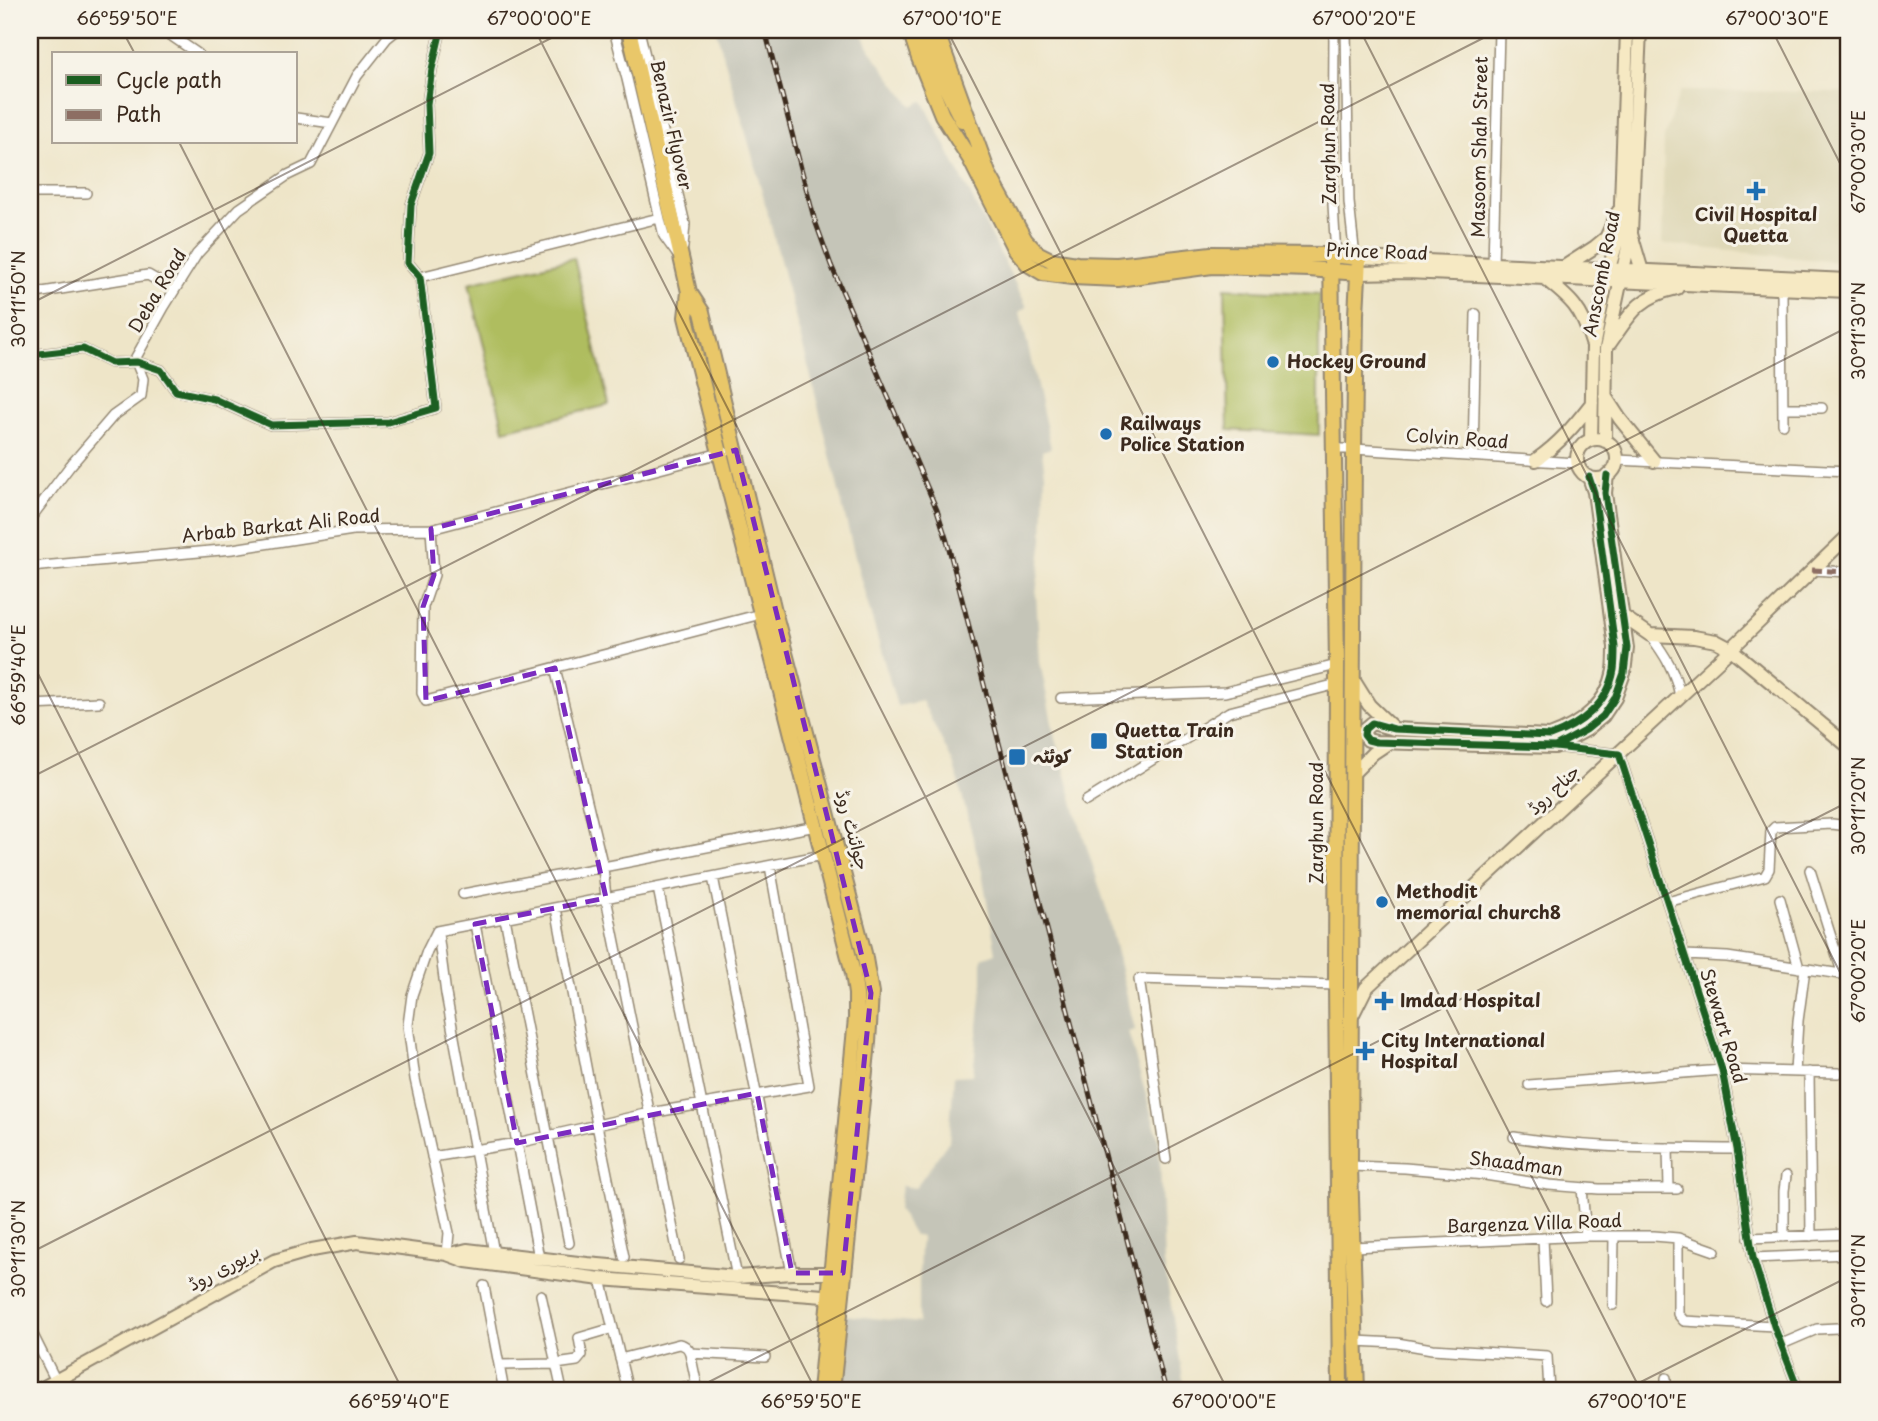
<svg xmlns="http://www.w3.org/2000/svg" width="1878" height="1421" viewBox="0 0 1878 1421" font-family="'Playpen Sans','Playpen Sans Arabic',sans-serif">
<rect width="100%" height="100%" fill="#f7f3e8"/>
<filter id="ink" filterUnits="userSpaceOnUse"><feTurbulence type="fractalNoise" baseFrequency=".0143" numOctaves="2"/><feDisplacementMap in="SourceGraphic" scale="14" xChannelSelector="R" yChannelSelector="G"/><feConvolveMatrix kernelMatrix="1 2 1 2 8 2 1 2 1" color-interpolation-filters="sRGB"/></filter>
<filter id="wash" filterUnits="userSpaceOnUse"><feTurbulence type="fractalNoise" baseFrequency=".00686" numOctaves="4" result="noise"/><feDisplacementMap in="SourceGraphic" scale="28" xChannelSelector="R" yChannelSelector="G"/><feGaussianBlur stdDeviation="1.57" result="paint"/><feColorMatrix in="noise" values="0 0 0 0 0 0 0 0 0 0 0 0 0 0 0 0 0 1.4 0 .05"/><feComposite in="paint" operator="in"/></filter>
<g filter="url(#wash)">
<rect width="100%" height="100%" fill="#eee5c8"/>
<path fill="#dfd8b7" d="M1680,91L1848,92V263L1662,244L1664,137Z"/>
<path fill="#c5c5b8" d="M716,30H859L875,57L912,106L923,101L1027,307L1020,312L1051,448L1042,451L1045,474L1043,539L1036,594L1040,662L1053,728L1077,816L1107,911L1135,1030L1128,1032L1159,1141L1164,1263L1185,1391H825L833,1314L919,1323V1283L920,1248L922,1236H914L898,1209L901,1186L915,1188L949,1141L954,1076L973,1075L982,988V958L996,953L982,872L954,765L922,701L897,706L859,573L809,369L752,154Z"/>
<path fill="#afbd5f" stroke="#75743e" stroke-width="2" d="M574,258L609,405L504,430L469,283Z
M1225,288L1319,294V435L1228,430Z"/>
</g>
<g filter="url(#ink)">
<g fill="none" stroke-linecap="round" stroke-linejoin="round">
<defs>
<path id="street" d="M163,30L198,54
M453,30H456
M614,30L627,79L664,236L677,254
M639,30L685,224L683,247
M1334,30L1333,204L1336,256
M1346,30L1349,202L1355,258
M296,118L332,123
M30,193H86
M1493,265L1499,30
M420,277L659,218
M1782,289L1783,424
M30,294L148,275L174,290
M30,355L83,349L111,363L137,362L161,370L176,391L214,399L271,425L388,422L436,408L420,277L408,263L411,205L429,153L427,104L432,69L441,30
M1783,408H1822
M1335,449H1354L1577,463
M1473,456L1476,314
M1617,460L1848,471
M30,519L70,466L113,416L141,396L143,379L135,359L164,307L197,254L239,209L288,175L311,164L357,76L387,38L397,30
M431,529L434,575L423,607L422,693L426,701L761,614
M30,567L233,549L353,530L431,529L724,452
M1812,570L1848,572
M1650,635C1665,655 1676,672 1680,697
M555,668L603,867L606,898L679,1259
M1061,698L1225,692L1337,665
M30,705L99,702
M1555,747L1619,754L1722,1070L1737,1149L1753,1258L1774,1326L1799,1391
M1086,801L1229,712L1337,684
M1810,870L1843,975
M713,877L792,1273
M658,888L737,1277
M463,894L816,826
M1780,899L1799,968
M1667,902L1765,876L1769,869L1771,831L1775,827L1832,824L1848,826
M556,908L597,1125L624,1257
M505,918L569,1243
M475,924L539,1258
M437,931L823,855
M437,931L427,951L412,995L408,1025L415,1079L449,1233L447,1254
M438,933L446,994L494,1253
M1685,955L1727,957L1848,975
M1795,1072L1798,1021L1805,969
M1809,1072L1811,1236
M1529,1085L1722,1070L1838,1073
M1514,1137C1589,1149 1662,1148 1737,1149
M1668,1148L1669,1189
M432,1157L517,1143L650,1113L809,1086L770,866
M1166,1159L1139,979L1336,985
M1350,1166L1405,1168L1485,1175L1549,1185L1599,1189H1677
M1582,1188L1586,1236
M1784,1237V1191L1786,1176
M1543,1238L1546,1301
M1678,1238V1314L1684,1321L1774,1326
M1749,1238L1848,1234
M1353,1247L1586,1236H1654L1678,1238L1715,1251
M1753,1258L1848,1254
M601,1279L628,1391
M484,1286L504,1391
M541,1295L562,1391
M1613,1305L1614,1236
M30,1329L56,1381
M1355,1341L1397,1343L1432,1349L1547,1356L1549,1391
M1782,1344L1817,1329L1837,1328
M690,1353L765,1357
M620,1359L679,1344C685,1345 688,1347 690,1353L698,1391
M499,1365L556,1364L577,1361L582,1355L579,1338L613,1328
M482,1391L503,1387
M664,1391L697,1385
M1666,1391V1378"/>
<path id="secondary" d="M1631,234L1642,271
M1359,258L1848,280
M1564,267L1595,247L1606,238L1618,212
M1358,273L1406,272L1848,291
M1544,278C1571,299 1582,309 1592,343
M1610,343C1631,313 1638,297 1677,288
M1605,396L1620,419L1654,461
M1577 459a20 20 0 1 1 40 0a20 20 0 1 1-40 0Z
M1591,440L1593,347L1609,268L1620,232L1627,30
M1605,441L1606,349L1631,233L1640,30
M1536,460C1560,443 1574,426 1592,403
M1589,477L1594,492L1615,647C1615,654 1615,662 1614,670C1608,704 1581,725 1550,736L1394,729L1372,723L1365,729L1364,735L1368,740L1376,742L1555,747L1586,730L1603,716L1615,698L1624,673L1627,648L1605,493L1607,475
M1624,617L1650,635L1694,637L1716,641L1731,649L1848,746
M1354,681L1369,705L1391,726
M1353,773L1373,753L1388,743
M1351,1018L1366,988L1731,649L1848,536
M451,1254L467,1250L587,1264L737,1277L792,1273H840
M37,1391L274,1261L312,1250L357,1242L447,1254L466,1261L601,1279L837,1297"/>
<path id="primary" d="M629,30L689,292L686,317L720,453L853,973L856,994V1018L820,1391
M910,30L919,58L942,115L970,159L1015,248L1028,264L1043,273L1072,277L1118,279L1212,266L1309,269L1358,273
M923,30C934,61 946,91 962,120
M936,30L988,173L1025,240L1037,253L1051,260L1077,264L1117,265L1211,254L1331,255L1359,258L1356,314L1354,449L1350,1166L1357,1391
M1331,255L1337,665L1336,985L1340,1391
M689,292L702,312L774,611L864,953L871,993L868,1042L832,1391"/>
</defs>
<use href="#street" stroke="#948873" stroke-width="12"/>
<use href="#secondary" stroke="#948873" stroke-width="16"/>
<use href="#primary" stroke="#948873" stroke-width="18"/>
<use href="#street" stroke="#fff" stroke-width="9"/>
<use href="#secondary" stroke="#f6e9c3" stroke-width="12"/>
<use href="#primary" stroke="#e9c769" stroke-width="14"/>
<defs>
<path id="rail" d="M765,30L814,218L831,265L937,510L947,541L1166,1391"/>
</defs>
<use href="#rail" stroke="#3b2a1e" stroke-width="5"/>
<use href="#rail" stroke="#f7f3e8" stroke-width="2.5" stroke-dasharray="8" stroke-linecap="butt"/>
<path stroke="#8d6e63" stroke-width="5" stroke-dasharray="10 5" stroke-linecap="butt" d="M1812,570L1848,572"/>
<defs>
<path id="cycleway" d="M30,355L83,349L111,363L137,362L161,370L176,391L214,399L271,425L388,422L436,408L420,277L408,263L411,205L429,153L427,104L432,69L441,30
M1589,477L1594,492L1615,647C1615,654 1615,662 1614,670C1608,704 1581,725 1550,736L1394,729L1372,723L1365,729L1364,735L1368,740L1376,742L1555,747L1586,730L1603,716L1615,698L1624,673L1627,648L1605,493L1607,475
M1555,747L1619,754L1722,1070L1737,1149L1753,1258L1774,1326L1799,1391"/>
</defs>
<use href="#cycleway" stroke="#f7f3e8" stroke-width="11"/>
<use href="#cycleway" stroke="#1b5e20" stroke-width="7"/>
</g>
</g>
<path fill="none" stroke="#7b2cbf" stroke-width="5" stroke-dasharray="14 9" stroke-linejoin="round" d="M736,450L871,993L843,1273H792L757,1093L517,1143L475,924L606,898L555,668L426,701L423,607L434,575L431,529Z"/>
<path fill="none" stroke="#3b2a1e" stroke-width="2" stroke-opacity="0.45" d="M122,30L135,54M535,30L1228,1391M947,30L1641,1391M1360,30L1848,988M1772,30L1848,179M179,142L816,1391M30,304L567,30M30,658L403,1391M30,778L1499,30M30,1253L1848,327M691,1391L1848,802M1623,1391L1848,1277"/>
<g fill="#1f6fb2" stroke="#f7f3e8" stroke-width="2.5">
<path d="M1752.5 180.5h7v7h7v7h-7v7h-7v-7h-7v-7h7z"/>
<circle cx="1273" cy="362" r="7"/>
<circle cx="1106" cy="434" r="7"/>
<rect x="1090" y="732" width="18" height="18" rx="3.5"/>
<rect x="1008" y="748" width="18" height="18" rx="3.5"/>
<circle cx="1382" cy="902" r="7"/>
<path d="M1380.5 990.5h7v7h7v7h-7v7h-7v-7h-7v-7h7z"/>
<path d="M1361.5 1040.5h7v7h7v7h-7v7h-7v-7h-7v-7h7z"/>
</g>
<g text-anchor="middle" stroke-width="6" stroke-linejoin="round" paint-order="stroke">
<g font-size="18" fill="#3b2a1e" stroke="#f7f3e8">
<text transform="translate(671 125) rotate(77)" y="6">Benazir Flyover</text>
<text transform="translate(1329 144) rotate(-91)" y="6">Zarghun Road</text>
<text transform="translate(1480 147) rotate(-89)" y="6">Masoom Shah Street</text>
<text transform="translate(1377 252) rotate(2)" y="6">Prince Road</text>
<text transform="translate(1602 274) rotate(-79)" y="6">Anscomb Road</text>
<text transform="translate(158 291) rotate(-59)" y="6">Deba Road</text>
<text transform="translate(1457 439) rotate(4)" y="6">Colvin Road</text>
<text transform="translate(281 526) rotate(-6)" y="6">Arbab Barkat Ali Road</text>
<text transform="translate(1554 790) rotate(-43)" y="6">جناح روڈ</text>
<text transform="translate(1317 823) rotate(-90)" y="6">Zarghun Road</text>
<text transform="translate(852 830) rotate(75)" y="6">جوائنٹ روڈ</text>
<text transform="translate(1723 1026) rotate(73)" y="6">Stewart Road</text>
<text transform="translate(1516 1164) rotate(7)" y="6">Shaadman</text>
<text transform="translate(1534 1224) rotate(-2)" y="6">Bargenza Villa Road</text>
<text transform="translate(224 1268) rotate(-28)" y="6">بریوری روڈ</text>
</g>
<g font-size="18" font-weight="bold" fill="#3b2a1e" stroke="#f7f3e8" text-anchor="start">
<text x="1756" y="221" text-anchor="middle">Civil Hospital<tspan x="1756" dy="21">Quetta</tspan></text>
<text x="1287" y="368">Hockey Ground</text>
<text x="1120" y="430">Railways<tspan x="1120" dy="21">Police Station</tspan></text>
<text x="1115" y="737">Quetta Train<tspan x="1115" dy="21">Station</tspan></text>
<text x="1033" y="763">کوئٹہ</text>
<text x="1396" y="898">Methodit<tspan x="1396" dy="21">memorial church8</tspan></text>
<text x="1400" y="1007">Imdad Hospital</text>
<text x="1381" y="1047">City International<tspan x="1381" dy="21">Hospital</tspan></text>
</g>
</g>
<rect width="1878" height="1421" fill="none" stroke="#f7f3e8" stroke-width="77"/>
<rect x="52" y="52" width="245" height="91" fill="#f7f3e8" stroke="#aca397" stroke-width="2"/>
<rect x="66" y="75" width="35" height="10" fill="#1b5e20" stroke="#aca397" stroke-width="2"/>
<text x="116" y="88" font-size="21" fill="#3b2a1e">Cycle path</text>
<rect x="66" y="110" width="35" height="10" fill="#8d6e63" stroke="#aca397" stroke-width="2"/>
<text x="116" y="122" font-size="21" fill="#3b2a1e">Path</text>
<rect x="38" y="38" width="1802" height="1344" fill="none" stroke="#3b2a1e" stroke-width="2.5"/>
<g font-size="18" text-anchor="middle" fill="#3b2a1e">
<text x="127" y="25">66°59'50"E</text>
<text x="539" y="25">67°00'00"E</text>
<text x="952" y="25">67°00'10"E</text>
<text x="1364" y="25">67°00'20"E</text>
<text x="1777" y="25">67°00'30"E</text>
<text transform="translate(1859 162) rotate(-90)" y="6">67°00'30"E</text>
<text transform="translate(19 299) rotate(-90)" y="6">30°11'50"N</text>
<text transform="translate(1859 331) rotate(-90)" y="6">30°11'30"N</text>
<text transform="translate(19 675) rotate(-90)" y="6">66°59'40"E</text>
<text transform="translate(1859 806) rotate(-90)" y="6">30°11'20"N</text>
<text transform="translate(1859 971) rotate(-90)" y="6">67°00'20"E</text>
<text transform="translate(19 1249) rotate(-90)" y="6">30°11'30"N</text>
<text transform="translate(1859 1281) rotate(-90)" y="6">30°11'10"N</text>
<text x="399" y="1408">66°59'40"E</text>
<text x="811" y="1408">66°59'50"E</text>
<text x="1224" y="1408">67°00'00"E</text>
<text x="1637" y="1408">67°00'10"E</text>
</g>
</svg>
